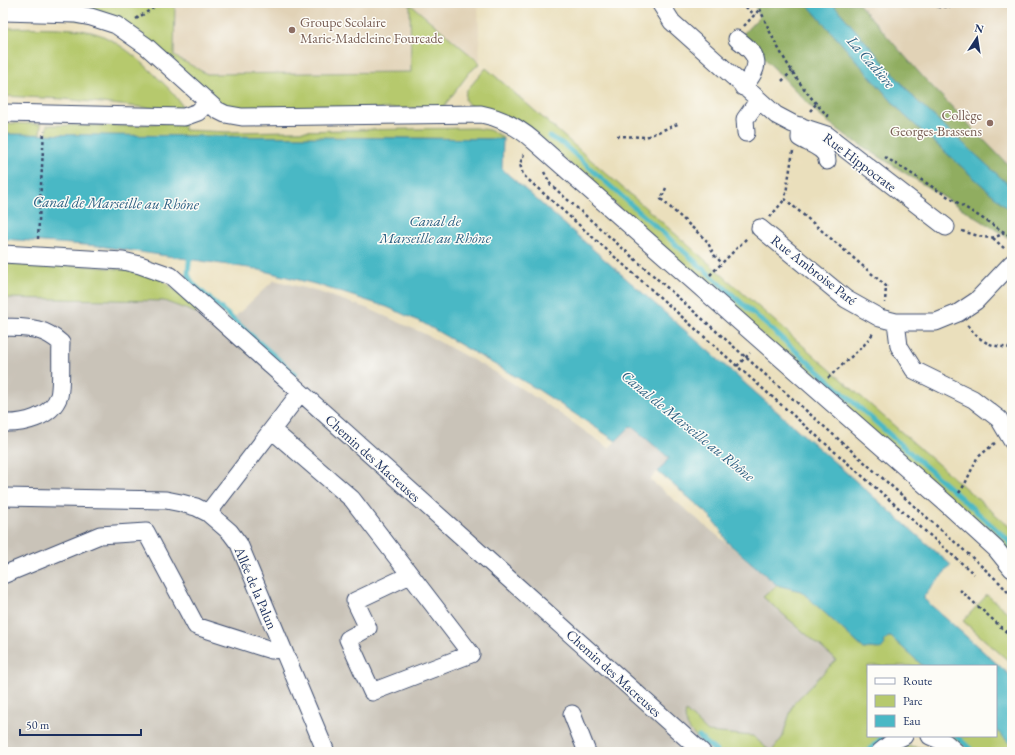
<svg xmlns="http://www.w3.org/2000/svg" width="1015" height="755" viewBox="0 0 1015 755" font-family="'EB Garamond',serif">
<rect width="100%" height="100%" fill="#fdfcf7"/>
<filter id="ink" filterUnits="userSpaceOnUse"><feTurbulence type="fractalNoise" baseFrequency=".025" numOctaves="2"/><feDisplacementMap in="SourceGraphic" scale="8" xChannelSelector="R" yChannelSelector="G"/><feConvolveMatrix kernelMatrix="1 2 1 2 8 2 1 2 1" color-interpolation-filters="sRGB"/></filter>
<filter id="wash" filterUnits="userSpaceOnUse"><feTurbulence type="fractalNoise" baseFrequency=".012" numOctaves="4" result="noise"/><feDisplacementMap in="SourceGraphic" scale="16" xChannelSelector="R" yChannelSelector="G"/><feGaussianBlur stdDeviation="0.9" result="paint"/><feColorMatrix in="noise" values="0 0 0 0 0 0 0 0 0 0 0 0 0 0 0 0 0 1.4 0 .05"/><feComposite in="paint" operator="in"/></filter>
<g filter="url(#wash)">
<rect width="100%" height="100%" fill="#eadfbc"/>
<path fill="#e1d2b6" d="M175,3H478L480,63L410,5L411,72L206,74L174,56Z
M858,3H1012V169L923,77Z"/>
<path fill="#c9c3b8" d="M274,280L322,293L369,309L425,334L495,372L552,408L609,448L631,426L669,459L650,480L777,585L763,597L836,660L793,704L782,738L771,752L753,736L692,752H3V298L164,301L196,313L220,331Z"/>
<path fill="#b6c96d" stroke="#687c66" d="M3,3H175L174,56L207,74L411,72L410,4L480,63L469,73L445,105L440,108L240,111L227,108L138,31L3,6Z
M3,28C31,28 76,25 101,35C121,44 138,58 153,73C164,84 176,94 183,108L177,111L64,99L3,96Z
M486,68L1012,529V557L532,130L469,105L465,100L466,91Z
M3,123L41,124L40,135L3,134Z
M160,123H184V130L229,132L475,128L489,130L502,136L503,139L46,135L47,125L126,126Z
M3,263L87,266L129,270L160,278L199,310L196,313L164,301L3,298Z
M777,585L801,591L864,649L870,648L877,649L888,637H891L923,666H868V736H887L869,752H713C701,741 681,729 686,711L708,732L753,736L771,752L782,738L793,704L836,660L763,597Z
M987,595L1012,616V664L963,621Z
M996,730L1012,745V752H967L948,736H996Z
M908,746L927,748L936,752H893Z"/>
<path fill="#90ad60" stroke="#566e5f" d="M754,3H806L903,114L1012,212V240L851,139L820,116L742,35L759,17Z
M832,3H858L923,77L1012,169V188L916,100Z"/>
<path fill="#4ab8c5" stroke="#327492" d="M806,3H832L916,100L1012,188V212L903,114Z
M3,134L503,139L502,169L951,565L924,596V599L1012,677V745L996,730V666H923L891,637H888L884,641L885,644L881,649L870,648L864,649L801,591L777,585L727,542L720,529L707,513L658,472L669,458L631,426L616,441L537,389L423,323L387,307L315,284L256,269L99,246L3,239Z"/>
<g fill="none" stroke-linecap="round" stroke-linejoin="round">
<path stroke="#4ab8c5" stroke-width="5" d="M550,137L563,144L1006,538L1012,546
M190,253L188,274L192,283L295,374
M956,736L974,752
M699,737L717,752
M867,752L884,736"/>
</g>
</g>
<g filter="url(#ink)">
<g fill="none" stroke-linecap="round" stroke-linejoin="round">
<defs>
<path id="minor" d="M660,3L672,22L776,115L793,124L827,135L946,227
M3,12L75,14L91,17L116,25L146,46L217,110L225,114L242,117L481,114C502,118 518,127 534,141L948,505L996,549L1012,569
M737,39C760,56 762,65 743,87
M3,113L184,117L198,112L207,103
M801,126L800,138C809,144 827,148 827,161
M746,133L745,119L758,101
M760,228L846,299L880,318L896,322H936L958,313L976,301L1012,263
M3,254L123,261L140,265L171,276L702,752
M896,322L899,346L914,370L973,399L999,419L1012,441
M3,327C27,328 42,326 61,343C60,356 62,384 59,396C51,418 22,424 3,423
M272,430L352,499L471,654L372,692L348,639L368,628L355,601L410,575
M3,497L166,500L181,503L196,507L208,513L230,532L239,544L326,752
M208,513L300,393
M3,575L100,535L146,532L196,626L271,650L282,649
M572,714L587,752
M930,736L946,743L956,752
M880,752L895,740L904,736"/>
</defs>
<use href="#minor" stroke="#3a496c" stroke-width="19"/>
<path stroke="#3a496c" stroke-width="2.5" stroke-dasharray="3 3" stroke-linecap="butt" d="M741,3L755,15
M758,3C761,13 766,22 770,32C786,64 804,93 830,118
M932,3L939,7L1012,4
M136,19L161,3
M744,26L760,9
M782,81L792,71
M810,111L816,104
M617,136L646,137L680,123
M793,151L785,199L886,286L885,303
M524,154L520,164L523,175L737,366L974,574
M885,157L1012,237
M544,172L551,185L966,552L1000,583L1012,597
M666,188L661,199L707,241L714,255L722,263
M770,217L785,199
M962,231C976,235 993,243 1004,232
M993,238L1006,250
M38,239L44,131
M710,275L747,238
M967,325C982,343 989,346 1012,348
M737,366L750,353
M828,378L864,345L874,332
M959,493L965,484L977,458L995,443
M960,590L1012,637"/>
<use href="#minor" stroke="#fff" stroke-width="17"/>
</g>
</g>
<g fill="#8d6e63" stroke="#fdfcf7" stroke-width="1.5">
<circle cx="292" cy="30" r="4"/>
<circle cx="990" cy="123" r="4"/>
</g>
<g text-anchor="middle" stroke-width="3" stroke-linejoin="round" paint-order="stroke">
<g font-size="14" fill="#785e54" stroke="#fdfcf7" text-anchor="start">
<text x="300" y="27">Groupe Scolaire<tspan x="300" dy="16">Marie-Madeleine Fourcade</tspan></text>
<text x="982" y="120" text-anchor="end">Collège<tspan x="982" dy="16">Georges-Brassens</tspan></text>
</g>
<g font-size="14" fill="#1b2f5e" stroke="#fdfcf7">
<text transform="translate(860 162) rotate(37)" y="5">Rue Hippocrate</text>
<text transform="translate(814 270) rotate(38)" y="5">Rue Ambroise Paré</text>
<text transform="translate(373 458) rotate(42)" y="5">Chemin des Macreuses</text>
<text transform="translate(256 588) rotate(67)" y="5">Allée de la Palun</text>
<text transform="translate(614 673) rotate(42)" y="5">Chemin des Macreuses</text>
</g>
<g font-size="15" font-style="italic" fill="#2b5f82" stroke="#fdfcf7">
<text transform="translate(871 62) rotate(49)" y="5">La Cadière</text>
<text transform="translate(116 203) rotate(1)" y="5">Canal de Marseille au Rhône</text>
<text x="435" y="226">Canal de<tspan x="435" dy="17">Marseille au Rhône</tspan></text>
<text transform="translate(688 426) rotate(39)" y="5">Canal de Marseille au Rhône</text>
</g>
</g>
<rect width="1015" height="755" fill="none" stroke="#fdfcf7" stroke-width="16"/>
<rect x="867" y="665" width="130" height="72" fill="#fdfcf7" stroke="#a3aaba"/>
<rect x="875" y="678" width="20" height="6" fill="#ffffff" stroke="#a3aaba"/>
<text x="903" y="685" font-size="12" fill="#1b2f5e">Route</text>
<rect x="875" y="695" width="20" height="12" fill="#b6c96d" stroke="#a3aaba"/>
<text x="903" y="705" font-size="12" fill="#1b2f5e">Parc</text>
<rect x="875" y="715" width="20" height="12" fill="#4ab8c5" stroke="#a3aaba"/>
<text x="903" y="725" font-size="12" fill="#1b2f5e">Eau</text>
<g transform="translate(977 38) rotate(12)" stroke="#fdfcf7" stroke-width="3" paint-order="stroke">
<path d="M0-3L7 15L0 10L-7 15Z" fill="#1b2f5e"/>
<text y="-6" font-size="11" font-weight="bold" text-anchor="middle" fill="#1b2f5e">N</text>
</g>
<path d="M20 729v6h121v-6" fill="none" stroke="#1b2f5e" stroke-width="2"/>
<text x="26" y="729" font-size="12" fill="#1b2f5e" stroke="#fdfcf7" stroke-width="3" paint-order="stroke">50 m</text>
</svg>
